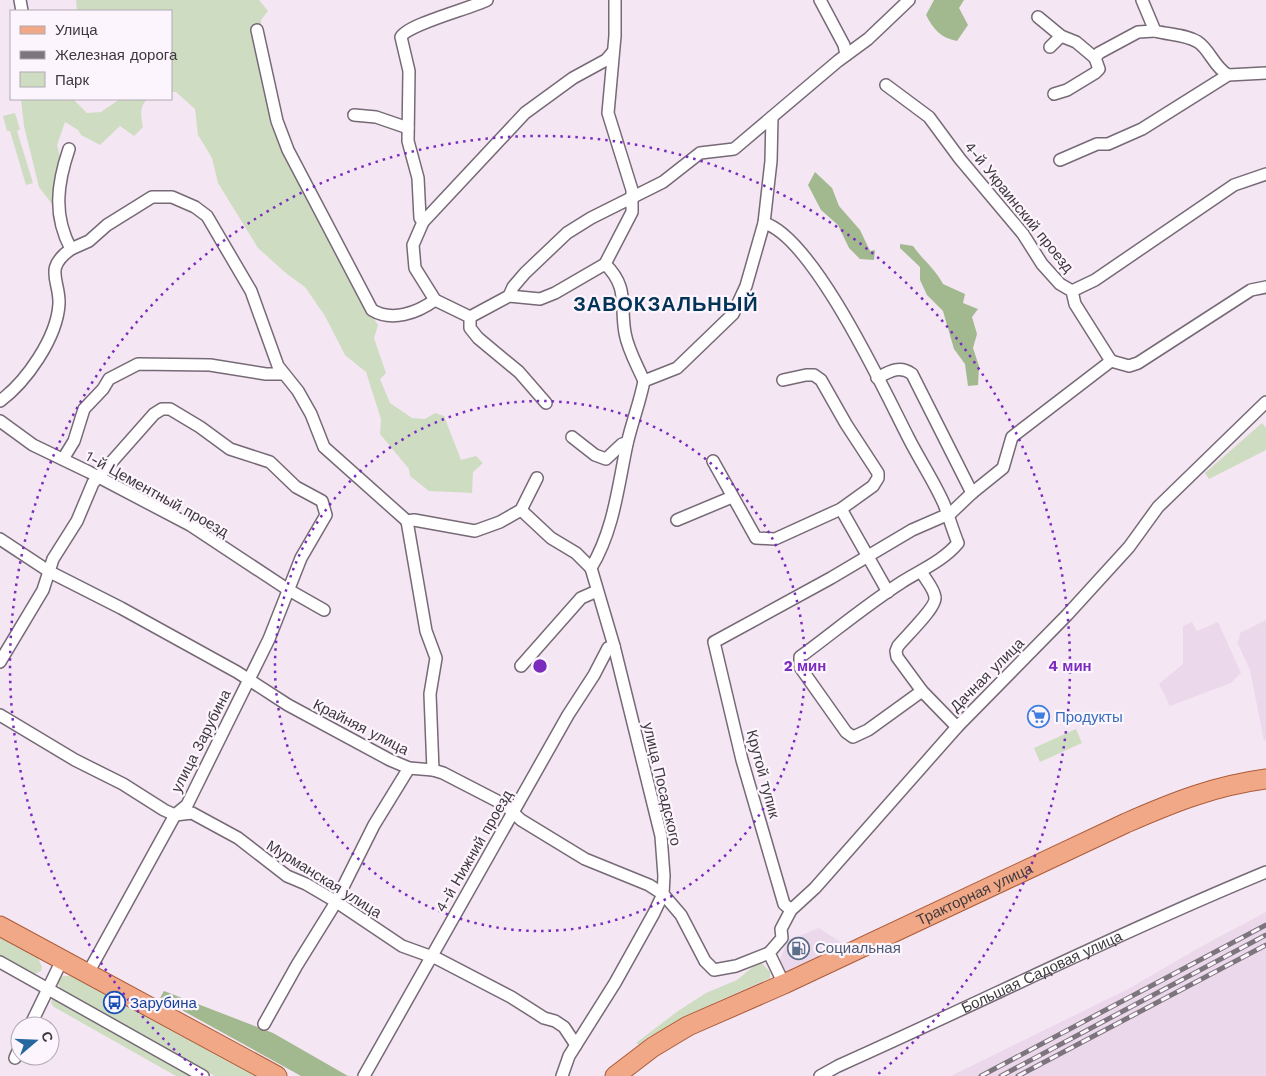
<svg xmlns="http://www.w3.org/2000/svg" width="1266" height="1076" viewBox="0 0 1266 1076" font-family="'Work Sans',sans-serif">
<rect width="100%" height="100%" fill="#f4e6f3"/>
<path fill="#ecd8eb" d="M1266,620V739L1264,741L1250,670L1237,642L1239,640L1240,633Z
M1192,622L1197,631L1218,622L1241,673L1231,683L1170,706L1159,684L1183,664V626Z
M1266,912V1076H951L1128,989L1204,945Z
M819,928L845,945L785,972L781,970L779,961L788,940Z"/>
<path fill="#ceddc1" d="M76,0H259L268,11L261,20V28L273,120L359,296L378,325L374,338L386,373L380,379L390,403L412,418L425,419L435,413L444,416L461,460L476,456L483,463L473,472L472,493L429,491L410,476L409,469L380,434L381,419L366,372L345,355L325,316L305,287L287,274L258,248L218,183L212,158L198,135L195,109L176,92H171V11H77Z
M21,99H73L87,113L101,112L120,99H148C139,105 141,117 143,127L134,136L120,126L100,145L81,135L78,130L65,122L57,145L65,177L55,208L39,187L24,126Z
M15,113L20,129L17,131L33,183L26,185L10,131H7L3,116Z
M1262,423L1266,428V450L1209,479L1205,473Z
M1076,729L1082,743L1040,762L1034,748Z
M0,938L38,958L42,967L41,971L33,975L0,956Z
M760,961L770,972V978L716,1002L648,1037L639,1045L636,1043L678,1011L706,993L737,980Z
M64,976H71L255,1076H215L62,990L58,984L59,978Z
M52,999H57L193,1076H176L54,1007L51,1003Z"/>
<path fill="#a2b88e" d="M934,0H964L959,8L968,25L957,41C941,38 933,29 926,15Z
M815,172L832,188L839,206L860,230L870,251L875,250L874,260L860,259L849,248L838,225L821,210L808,185Z
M900,244L913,246C922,259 936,270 943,284L965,294L963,303L978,309L972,317L977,334L973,348L979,366L978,385L968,386L965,364L954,349L943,311L927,295L920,280V267L900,248Z
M164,991L273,1033L348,1076H301L160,998Z"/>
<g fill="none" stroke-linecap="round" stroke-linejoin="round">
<defs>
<g id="minor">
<path d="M20,0L22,11"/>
<path d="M487,0C469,9 408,24 401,37L409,71L408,141L418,178L420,218L423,222L413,245L415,268L435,300L470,317V328L478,338L519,372L546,403"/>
<path d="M820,0L844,45L846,55"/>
<path d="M1142,0L1155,31C1169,35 1185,34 1198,42C1210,50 1214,67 1228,75"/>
<path d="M1038,17L1061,36L1076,42L1095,58"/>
<path d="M257,30L277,121L288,150L372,310C392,322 417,313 435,300"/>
<path d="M1050,47L1061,36"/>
<path d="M886,85L929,117L960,159L1023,234L1042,264L1060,284L1072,291L1075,304L1111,361"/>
<path d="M1054,94L1067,90L1095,73L1099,69L1095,58L1099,53L1138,32L1155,31"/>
<path d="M354,115L376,117L408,128"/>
<path d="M1060,160L1097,144H1108L1142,129L1228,75L1266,73"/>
<path d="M423,222L525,113L573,78L606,60L612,53"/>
<path d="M764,223C813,237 884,390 908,437C919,459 934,481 944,504C949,517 953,531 958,543C943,561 921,570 902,582C866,605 834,632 800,657V667L846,732L853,737L868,730L922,691"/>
<path d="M71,249L89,241L107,225L152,197H172L195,207L207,216L251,291L278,366L298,391L311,414L324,447L407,521L414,520L475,531L500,522L521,510L537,478"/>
<path d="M605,264C629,287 620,305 625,333C628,350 637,365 644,381"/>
<path d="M1072,291L1095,280L1234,185L1266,174"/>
<path d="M509,296L540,299L555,293L605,264L632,212V190L608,113L615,36V0"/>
<path d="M470,317L509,296L513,287L525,273L567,233L591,218L663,182L700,153L734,149L838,61L868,39L909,0"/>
<path d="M1111,361L1129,366L1138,363L1251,290L1266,287"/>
<path d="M877,378C890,371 900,365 912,374L972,493"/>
<path d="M0,401C26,382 57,338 59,304C60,280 43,269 71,249C53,216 57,184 69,149"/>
<path d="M0,421L33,445L89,472L190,525L287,589L324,610"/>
<path d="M572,437L595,455L606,459L622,444L627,443"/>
<path d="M63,459L74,441L84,409L103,389L109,379L138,364L210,365L266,374H283"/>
<path d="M713,461L756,538L775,539L841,509L873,486L878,478V473L846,424L821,380L814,375H806L783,380"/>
<path d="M841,509L888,592"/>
<path d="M521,510L551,538L576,553L591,568"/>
<path d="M677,520L732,497"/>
<path d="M407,521L426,631L436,658L430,694L433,770"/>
<path d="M0,539L50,572L121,608L237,672L288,705L390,760L409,768L433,770L443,773L505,805L521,820L585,859L649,885L663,894L681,915L705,961L714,970L736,966L769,953"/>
<path d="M591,568C614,530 618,486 627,444C632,422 640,402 644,381L677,368L733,314L746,286L764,223L771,161L772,117"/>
<path d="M922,573C926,580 934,589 935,597C937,607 905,637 898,646L896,651L897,657L922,691L957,727"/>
<path d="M0,662L43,590L53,559L77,521L93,483L154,414L162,409H170L200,427L230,449L270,462L296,487L322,501L326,515L301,558L269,639L187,805L175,815L88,973"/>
<path d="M521,666L581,598L597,591"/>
<path d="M0,715L75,760L123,784L164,810L175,815L192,813L238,838L287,876L306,884L335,901L402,946L438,959L511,997L544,1018L555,1021L564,1027L576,1045"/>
<path d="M791,910L784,904L742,760L714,642L831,578L912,530L951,513L972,493L1003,468L1012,437L1111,361"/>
<path d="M0,962L203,1076"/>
<path d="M784,984L769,953L782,938L781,929L791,910L815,888L957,727L1067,615L1129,547L1158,507L1266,402"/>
<path d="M264,1024L297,965L333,907L374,825L409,768"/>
<path d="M30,1026L62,960"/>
<path d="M15,1058L20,1047"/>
<path d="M364,1076L568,715L594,675L608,648L614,646"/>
<path d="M562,1076L569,1056L615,983L654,913L663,894L664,876L661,836L614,646L591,568"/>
<path id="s1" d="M820,1076L838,1066C981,1002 1121,932 1266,872"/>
</g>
<g id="primary">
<path d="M0,926L277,1076"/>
<path id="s2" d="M615,1076L653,1047L688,1026L784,984L1126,823C1174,802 1214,786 1266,779"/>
</g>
</defs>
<use href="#minor" stroke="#766a76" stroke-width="14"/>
<use href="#primary" stroke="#ac5b39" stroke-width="21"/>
<use href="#minor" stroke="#fff" stroke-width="11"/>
<use href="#primary" stroke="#f1a886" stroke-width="19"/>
<defs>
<path id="rail" d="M981,1076L1266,925
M1001,1076L1266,935
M1018,1076L1266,945"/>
</defs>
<use href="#rail" stroke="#7d757d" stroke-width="5"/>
<use href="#rail" stroke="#fdf5fd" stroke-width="3" stroke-dasharray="9" stroke-linecap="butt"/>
</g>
<g fill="none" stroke="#7b2cbf" stroke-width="2.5" stroke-dasharray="2.5 5">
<circle cx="540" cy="666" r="265"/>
<path d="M203 1075A530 530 0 1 1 877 1075"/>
</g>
<defs>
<symbol id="supermarket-ring" viewBox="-11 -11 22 22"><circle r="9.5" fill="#fdf5fd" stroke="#3f7fe0" stroke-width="1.5"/><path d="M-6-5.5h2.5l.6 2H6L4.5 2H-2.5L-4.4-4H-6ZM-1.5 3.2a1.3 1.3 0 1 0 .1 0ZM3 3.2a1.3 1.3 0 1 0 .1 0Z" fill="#3f7fe0"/></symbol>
<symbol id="fuel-ring" viewBox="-11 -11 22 22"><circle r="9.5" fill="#fdf5fd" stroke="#5c6f8a" stroke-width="1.5"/><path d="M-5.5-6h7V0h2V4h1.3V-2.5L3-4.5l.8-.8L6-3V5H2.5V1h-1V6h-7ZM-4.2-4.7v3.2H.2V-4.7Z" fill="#5c6f8a"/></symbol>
<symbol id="bus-ring" viewBox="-11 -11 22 22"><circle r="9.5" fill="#fdf5fd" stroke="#1a4fb4" stroke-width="1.5"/><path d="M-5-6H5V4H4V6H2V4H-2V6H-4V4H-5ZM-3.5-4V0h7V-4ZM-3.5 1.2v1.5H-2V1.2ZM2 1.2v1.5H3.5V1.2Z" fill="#1a4fb4"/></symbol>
</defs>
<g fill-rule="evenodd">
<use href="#supermarket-ring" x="1026" y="704" width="25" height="25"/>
<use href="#fuel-ring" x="786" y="936" width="25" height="25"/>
<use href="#bus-ring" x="102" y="990" width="25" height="25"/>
</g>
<g text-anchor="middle" stroke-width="4.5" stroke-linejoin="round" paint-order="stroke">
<g font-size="15" fill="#3e393e" stroke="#fdf5fd">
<text transform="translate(1019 207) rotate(51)" y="5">4-й Украинский проезд</text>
<text transform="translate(157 494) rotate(29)" y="5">1-й Цементный проезд</text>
<text transform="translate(987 675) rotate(-45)" y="5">Дачная улица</text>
<text transform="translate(361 727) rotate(27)" y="5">Крайняя улица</text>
<text transform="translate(201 741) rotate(-63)" y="5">улица Зарубина</text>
<text transform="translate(763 774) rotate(75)" y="5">Крутой тупик</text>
<text transform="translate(662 784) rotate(77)" y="5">улица Посадского</text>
<text transform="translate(474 851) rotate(-60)" y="5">4-й Нижний проезд</text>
<text transform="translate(324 879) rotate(32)" y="5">Мурманская улица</text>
<text dy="5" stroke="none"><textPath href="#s2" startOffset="404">Тракторная улица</textPath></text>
<text dy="5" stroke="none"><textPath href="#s1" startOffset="245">Большая Садовая улица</textPath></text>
</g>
<g font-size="15" fill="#366cbe" stroke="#fdf5fd" text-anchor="start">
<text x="1055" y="722">Продукты</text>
</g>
<g font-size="15" fill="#4e5e75" stroke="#fdf5fd" text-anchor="start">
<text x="815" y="953">Социальная</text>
</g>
<g font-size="15" fill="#164399" stroke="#fdf5fd" text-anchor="start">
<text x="130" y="1008">Зарубина</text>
</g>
<g font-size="20" font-weight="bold" letter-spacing="1" fill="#033357" stroke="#fdf5fd">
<text x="666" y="311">ЗАВОКЗАЛЬНЫЙ</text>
</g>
</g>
<circle cx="540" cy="666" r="8" fill="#7b2cbf" stroke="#fdf5fd" stroke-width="2.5"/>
<g font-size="15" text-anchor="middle" font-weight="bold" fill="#7b2cbf" stroke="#fdf5fd" stroke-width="4.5" stroke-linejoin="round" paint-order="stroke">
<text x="805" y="671">2 мин</text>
<text x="1070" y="671">4 мин</text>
</g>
<rect x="10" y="10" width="162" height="90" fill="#fdf5fd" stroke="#b1aab1"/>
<rect x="20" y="26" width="25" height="8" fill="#f1a886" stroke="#b1aab1"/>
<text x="55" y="35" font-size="15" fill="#3e393e">Улица</text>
<rect x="20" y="51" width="25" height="8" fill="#7d757d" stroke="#b1aab1"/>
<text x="55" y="60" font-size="15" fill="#3e393e">Железная дорога</text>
<rect x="20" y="72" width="25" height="15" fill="#ceddc1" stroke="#b1aab1"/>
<text x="55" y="85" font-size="15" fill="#3e393e">Парк</text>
<g transform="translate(35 1041) rotate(71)"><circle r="24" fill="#fdf5fd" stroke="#b1aab1"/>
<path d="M0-4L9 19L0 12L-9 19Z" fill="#26679d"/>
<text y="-8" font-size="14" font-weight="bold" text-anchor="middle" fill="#3e393e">С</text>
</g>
</svg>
